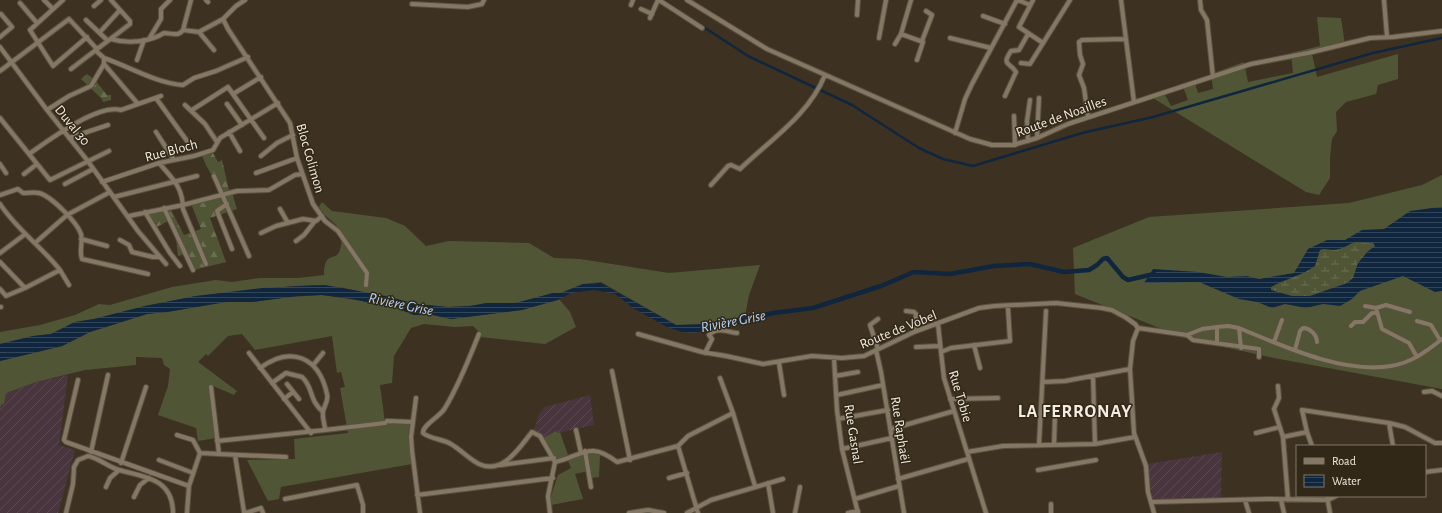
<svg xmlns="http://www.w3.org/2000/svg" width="1442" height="513" viewBox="0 0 1442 513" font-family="'Alegreya Sans',sans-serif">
<defs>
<pattern id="industrial-furrows" width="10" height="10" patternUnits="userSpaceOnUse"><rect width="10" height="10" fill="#48353d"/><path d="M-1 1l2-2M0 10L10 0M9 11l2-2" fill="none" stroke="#5a4950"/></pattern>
<pattern id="forest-firs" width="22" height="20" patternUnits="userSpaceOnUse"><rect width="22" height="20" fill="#505635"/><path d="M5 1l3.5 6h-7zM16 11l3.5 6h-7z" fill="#6a6e52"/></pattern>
<pattern id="wetland-marsh" width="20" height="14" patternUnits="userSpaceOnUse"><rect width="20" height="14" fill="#505635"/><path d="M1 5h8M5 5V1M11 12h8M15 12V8" fill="none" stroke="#6a6e52"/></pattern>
<pattern id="water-rules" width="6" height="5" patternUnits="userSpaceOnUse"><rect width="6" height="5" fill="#0f263e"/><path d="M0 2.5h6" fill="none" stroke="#32465a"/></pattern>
</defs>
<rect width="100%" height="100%" fill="#3d3221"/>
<path fill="url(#industrial-furrows)" d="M68,375L59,445L75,450L58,513H0V409L1,405L4,404L6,393L36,382Z
M590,395L594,425L558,433L556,431L543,438L534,430L539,414L545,407Z
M1222,452L1221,498L1153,501L1147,464Z"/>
<path fill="#505635" d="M1317,17L1341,18L1345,45L1312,54L1317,77L1398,54V79L1378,85L1376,94L1346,102L1336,112L1337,131L1332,139L1330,157V178L1319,195L1306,192L1148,95L1163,91L1171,106L1188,100L1182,84L1194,80L1198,93L1213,89L1211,74L1244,62L1248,82L1293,73L1291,53L1320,46Z
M1442,175V389L1269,357L1184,338L1075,294L1073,248L1149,217L1349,203L1422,185Z
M322,202L332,211L386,218L405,226L426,246L449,241L529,243L554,258L580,259L669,273L760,265L749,295L745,316L711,324L676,325L601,282L583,284L561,293H553L516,303H487L470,306L448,307L416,304L344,288L316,285L294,286L196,296L145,306L94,319L75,322L51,334L33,336L0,344V332L40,325L75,315L99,304L110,305L172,287L216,280L232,282L260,278H298L324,275C324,270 324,265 327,260C330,257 335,257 338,254C341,250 343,237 341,233C337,221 324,218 319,207Z
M322,295L389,305L414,315H433L451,319L522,310L559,299L570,312L576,327L545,344L480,337L481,334L473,326L455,327L424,324L411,328L394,356L392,383L380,385L385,423L410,424L408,437L412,464L281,487L279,499L268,501L247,460L295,459L294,439L348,433L340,388L345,387L341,372L337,373L332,336L255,350L242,334L228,336L208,356L206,354L198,362L237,391L234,395L211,385L209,388L216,438L198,441L196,428L158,415L168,386L170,369L164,365L162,358L136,357V365L85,370L36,382L6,393L4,404L1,405L0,409V361L62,346L90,332L147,314L167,312L226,302H253L289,297Z
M556,431L558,433L560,432L568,455L556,460L543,438Z
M593,453L600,455L599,477L590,478L588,471L575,474L583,499L551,505V496L558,475L571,468L568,461L578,455Z"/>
<path fill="url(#forest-firs)" d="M87,74L95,80L107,95H111V100L103,102L102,99L81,79Z
M213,153L218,162L222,160L229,190L232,193L237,209L210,218L226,262L194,270L186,254L178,256L176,239L168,221L155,228L147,214L170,208L184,235L201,229L192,206L223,195L206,165L202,156Z"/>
<path fill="url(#wetland-marsh)" d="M1356,242L1373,243L1375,246L1367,252L1358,263L1353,278L1347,283L1310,296H1292L1271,290V287C1285,279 1301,275 1315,266L1320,250L1345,247Z"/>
<path fill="url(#water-rules)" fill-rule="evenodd" d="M1439,207H1442V291L1435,292L1403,276L1360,291L1352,299L1340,306L1323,304L1306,308L1285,304L1272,308L1257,302L1239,299L1199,282L1144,283L1153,269L1198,272L1227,277L1247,276L1259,279L1294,273L1308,249L1327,240H1345L1362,230L1384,229L1410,211ZM1356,242L1373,243L1375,246L1367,252L1358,263L1353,278L1347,283L1310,296H1292L1271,290V287C1285,279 1301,276 1315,266L1320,250C1326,248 1328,250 1333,250C1342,250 1348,244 1356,242Z
M599,282L676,325L711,324L745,316L751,319L742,324L721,326L694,333L682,332L667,327L633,308L615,294L594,290L571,293L558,300L522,310L451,319L433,315H414L389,305L373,304L354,299L322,295L298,296L253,302H226L167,312L147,314L90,332L62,346L0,361V344L33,336L51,334L75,322L94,319L145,306L196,296L262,288L325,285L386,296L416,304L448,307L470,306L487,303H516L553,293H561L583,284H595Z"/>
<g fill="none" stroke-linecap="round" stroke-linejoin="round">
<path stroke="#0f263e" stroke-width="2.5" d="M663,0L678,10
M702,26L748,56L852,105L919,148L943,159L973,166L1082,133L1153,117L1373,53L1442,38"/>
<path stroke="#0f263e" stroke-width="4.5" d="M743,320L773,313L813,308L881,286L914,272L950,274L994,266L1030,264L1064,272L1089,270L1097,265L1103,259L1107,258L1123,277L1128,280L1154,274"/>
<defs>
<path id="minor" d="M44,0L53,9
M63,0L30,30L53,66L87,37
M206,0L208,2
M245,0L236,6L223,19L228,29L290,123L297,158L313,204L325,221L338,231L367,273L366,285
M659,0L702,28
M687,0L767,49L970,139L992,145H1013L1037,138L1068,124L1251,64L1308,53L1370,38L1393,37L1442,31
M1018,0L1030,5
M1033,0L1019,27L1043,43
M1121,0L1134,102
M1200,0L1201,10L1207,20L1213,77
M1384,0L1387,37
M20,3L37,23
M412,4L468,7L482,4L484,0
M631,5L633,0
M94,6L101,0
M641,9L652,14
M857,15L858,0
M983,16L1005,24
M650,18L658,0
M86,20L107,40
M183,30L191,0
M100,32L120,10
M199,32L214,50
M901,34L923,42L917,60
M0,37L12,27L1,14
M879,38L886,0
M950,38L991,48
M111,39C128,44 150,42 164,33C172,33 178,37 183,30L199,32L223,19
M149,39L161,19V9L170,0
M922,41L932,15L926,11
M895,44L901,34L911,0
M0,47L47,110L87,160L138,231L166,264
M104,58C130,67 156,83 183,85L194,78L216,71L248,57
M137,60L144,40
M1021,63L1030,64L1070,0
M104,64L138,104
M71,69L130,24V21L111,0
M0,71L69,19L97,49
M233,94L261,77
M1005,96L1016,72C1010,62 1001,66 1011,51L1019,50L1028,34
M156,98L187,141
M227,104L242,125
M185,105L205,124L217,142
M47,110L69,96L91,86L104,64V58L95,50
M192,110L228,87L264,138
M1014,116L1015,145
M1088,117L1084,88L1079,75L1083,64L1080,55L1079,42L1082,40L1125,39
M0,118L50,180L109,151
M156,132L174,160
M229,132L240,151
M955,133L965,99L972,84L1017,0
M69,138L108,125
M1037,138L1039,98
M1028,141L1027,121L1030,100
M29,154C49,140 97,104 121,110L161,96
M261,156L277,143L293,135
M159,163C172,178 183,187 183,209L206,264
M0,164L6,173
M256,173L297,158
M24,174L37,164
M214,176L249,256
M102,182L159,163L194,156L213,150L220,138L278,103
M65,184L93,169
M711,185L728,166L731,165L740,169C770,140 809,115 825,75
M0,195L18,189L23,193C29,193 34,192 39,193C51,196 77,222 81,234C83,242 79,252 82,259L148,274
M114,197L197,176
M0,204C17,230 41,246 60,270L25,288L0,262
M227,204L217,211L232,249
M164,208L193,270
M280,209L288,223
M145,212L170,253L180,266
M129,216L183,205L237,191L269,190L295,175L302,174
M261,233L276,226L303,219L316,221L322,216
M81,239L107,246
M120,240L129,245L132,252L153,257H159
M296,241L304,235L315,221
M35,243L67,215L110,192
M0,253L24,235
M60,270L69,285
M0,289L6,296L25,288
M1365,306L1376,308L1382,329L1409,343L1417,357
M0,307H1
M1376,308L1386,305L1410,312
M906,311L914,312L916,314L914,332
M1417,321L1431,325L1440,340
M938,324L941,352
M1351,326L1355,322H1363L1372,313H1376
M1138,328L1187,335L1202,329L1217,327L1228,326L1239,328C1283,346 1343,374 1391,366C1411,363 1427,351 1442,339
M1138,328L1133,341L1130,369L1134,433L1146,466L1148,492L1154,513
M1239,328L1241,348
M479,334C469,359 459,385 445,408C440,417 423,424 423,433C430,439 443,439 451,444C461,450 469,459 479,464C503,475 519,448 532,432L540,436L555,462L548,496L550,513
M638,334L702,352L726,356L763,364L812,356L842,358L864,356L914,332L979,308L994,306L1056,303L1102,308L1112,310L1125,317L1135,324L1138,328
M1187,335L1193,340L1259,349V357
M1217,342V327
M1274,342L1282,320
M974,345L980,368
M916,347L940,346
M878,349L870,325L878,319
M876,350L881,372L904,513
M1295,350L1300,331L1303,328C1310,328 1317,335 1317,342
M249,353L311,433
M705,353L712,339L709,335C717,326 727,332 737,333
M834,358L837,410L842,449L858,513
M779,363L784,395
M314,364L323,353
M612,371L630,460
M835,376L858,372
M1093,376L1095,444
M720,378L733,413L755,486
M78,380L64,440L66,442L189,486
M1043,382L1065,381L1130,369
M272,383L286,373L302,377C314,388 308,399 323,412
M287,384L299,399
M1278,386L1279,398L1274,409L1283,437L1288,500
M1424,392L1432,391L1442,396
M837,395L883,385
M416,398L411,437L412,451L420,513
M284,399L293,392
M950,399L998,398
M838,419L888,410
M387,421L413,422
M1389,423L1393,446
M891,429L954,411
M325,430L385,423
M576,430L581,453
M1307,432L1302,410L1389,423L1405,427L1435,443H1442
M1256,433L1280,427
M177,435L193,440L200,453
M1283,437L1307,432L1312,446
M217,441L325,430C325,424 322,418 323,412C324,405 329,401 327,394C319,357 291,345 260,368
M1039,445L1046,311
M1054,445L1055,415
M678,446L698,513
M842,449L892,438
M585,451L591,487
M91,452L108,375
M967,452L1003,446L1095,444L1135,437
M219,454L286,457
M235,455L244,512L246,513L261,508L263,513
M159,460L193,473
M555,462C584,455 590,441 617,462L678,446L688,436L733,413
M121,463L146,387
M501,465L554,458
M1038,470L1096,460
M1425,472L1442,470
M669,478L687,473
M898,479L968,459
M768,483L773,513
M106,487L110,478L119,470
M417,495L553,478
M1327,496L1330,513
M134,497L140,485L149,478
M285,499L357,485L363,505V513
M855,499L899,486
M1245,500L1249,513
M1281,500L1284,513
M1151,502L1267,499L1328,500L1336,496
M1051,504V513
M66,513L73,484L74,467L78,460L88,456C99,458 108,467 119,470C144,477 173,478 173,513
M187,513L189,486L200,453L219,454L211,387
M629,513L648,510L664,513
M687,513L711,500L783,479
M795,513L800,487
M848,513L858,511
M986,513L944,378L941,352L951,348L1010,341L1008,308"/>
</defs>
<use href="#minor" stroke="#5a5141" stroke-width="6"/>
<use href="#minor" stroke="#847864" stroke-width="4"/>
</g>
<g text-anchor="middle" stroke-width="3" stroke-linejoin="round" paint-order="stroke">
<g font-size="14" fill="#f3ece1" stroke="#322817">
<text transform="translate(1061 116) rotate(-20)" y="5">Route de Noailles</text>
<text transform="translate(73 125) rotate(51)" y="5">Duval 30</text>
<text transform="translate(171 150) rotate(-15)" y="5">Rue Bloch</text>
<text transform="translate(311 158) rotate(74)" y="5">Bloc Colimon</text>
<text transform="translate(898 329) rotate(-22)" y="5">Route de Vobel</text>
<text transform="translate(961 396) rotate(73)" y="5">Rue Tobie</text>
<text transform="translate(901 430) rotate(81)" y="5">Rue Raphaël</text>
<text transform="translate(854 434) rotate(81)" y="5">Rue Gasnal</text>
</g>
<g font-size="15" font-style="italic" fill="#b1d4fc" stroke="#322817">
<text transform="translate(401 304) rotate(12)" y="5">Rivière Grise</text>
<text transform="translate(733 321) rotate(-11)" y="5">Rivière Grise</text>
</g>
<g font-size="18" font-weight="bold" letter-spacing="1" fill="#f3ece1" stroke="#322817">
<text x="1075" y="417">LA FERRONAY</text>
</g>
</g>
<rect x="1296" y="445" width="130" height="52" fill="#322817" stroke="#7f7668"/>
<rect x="1304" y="458" width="20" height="6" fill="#847864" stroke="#7f7668"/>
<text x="1332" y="465" font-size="12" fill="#f3ece1">Road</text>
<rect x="1304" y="475" width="20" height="12" fill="url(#water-rules)" stroke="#7f7668"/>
<text x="1332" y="485" font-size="12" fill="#f3ece1">Water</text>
</svg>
